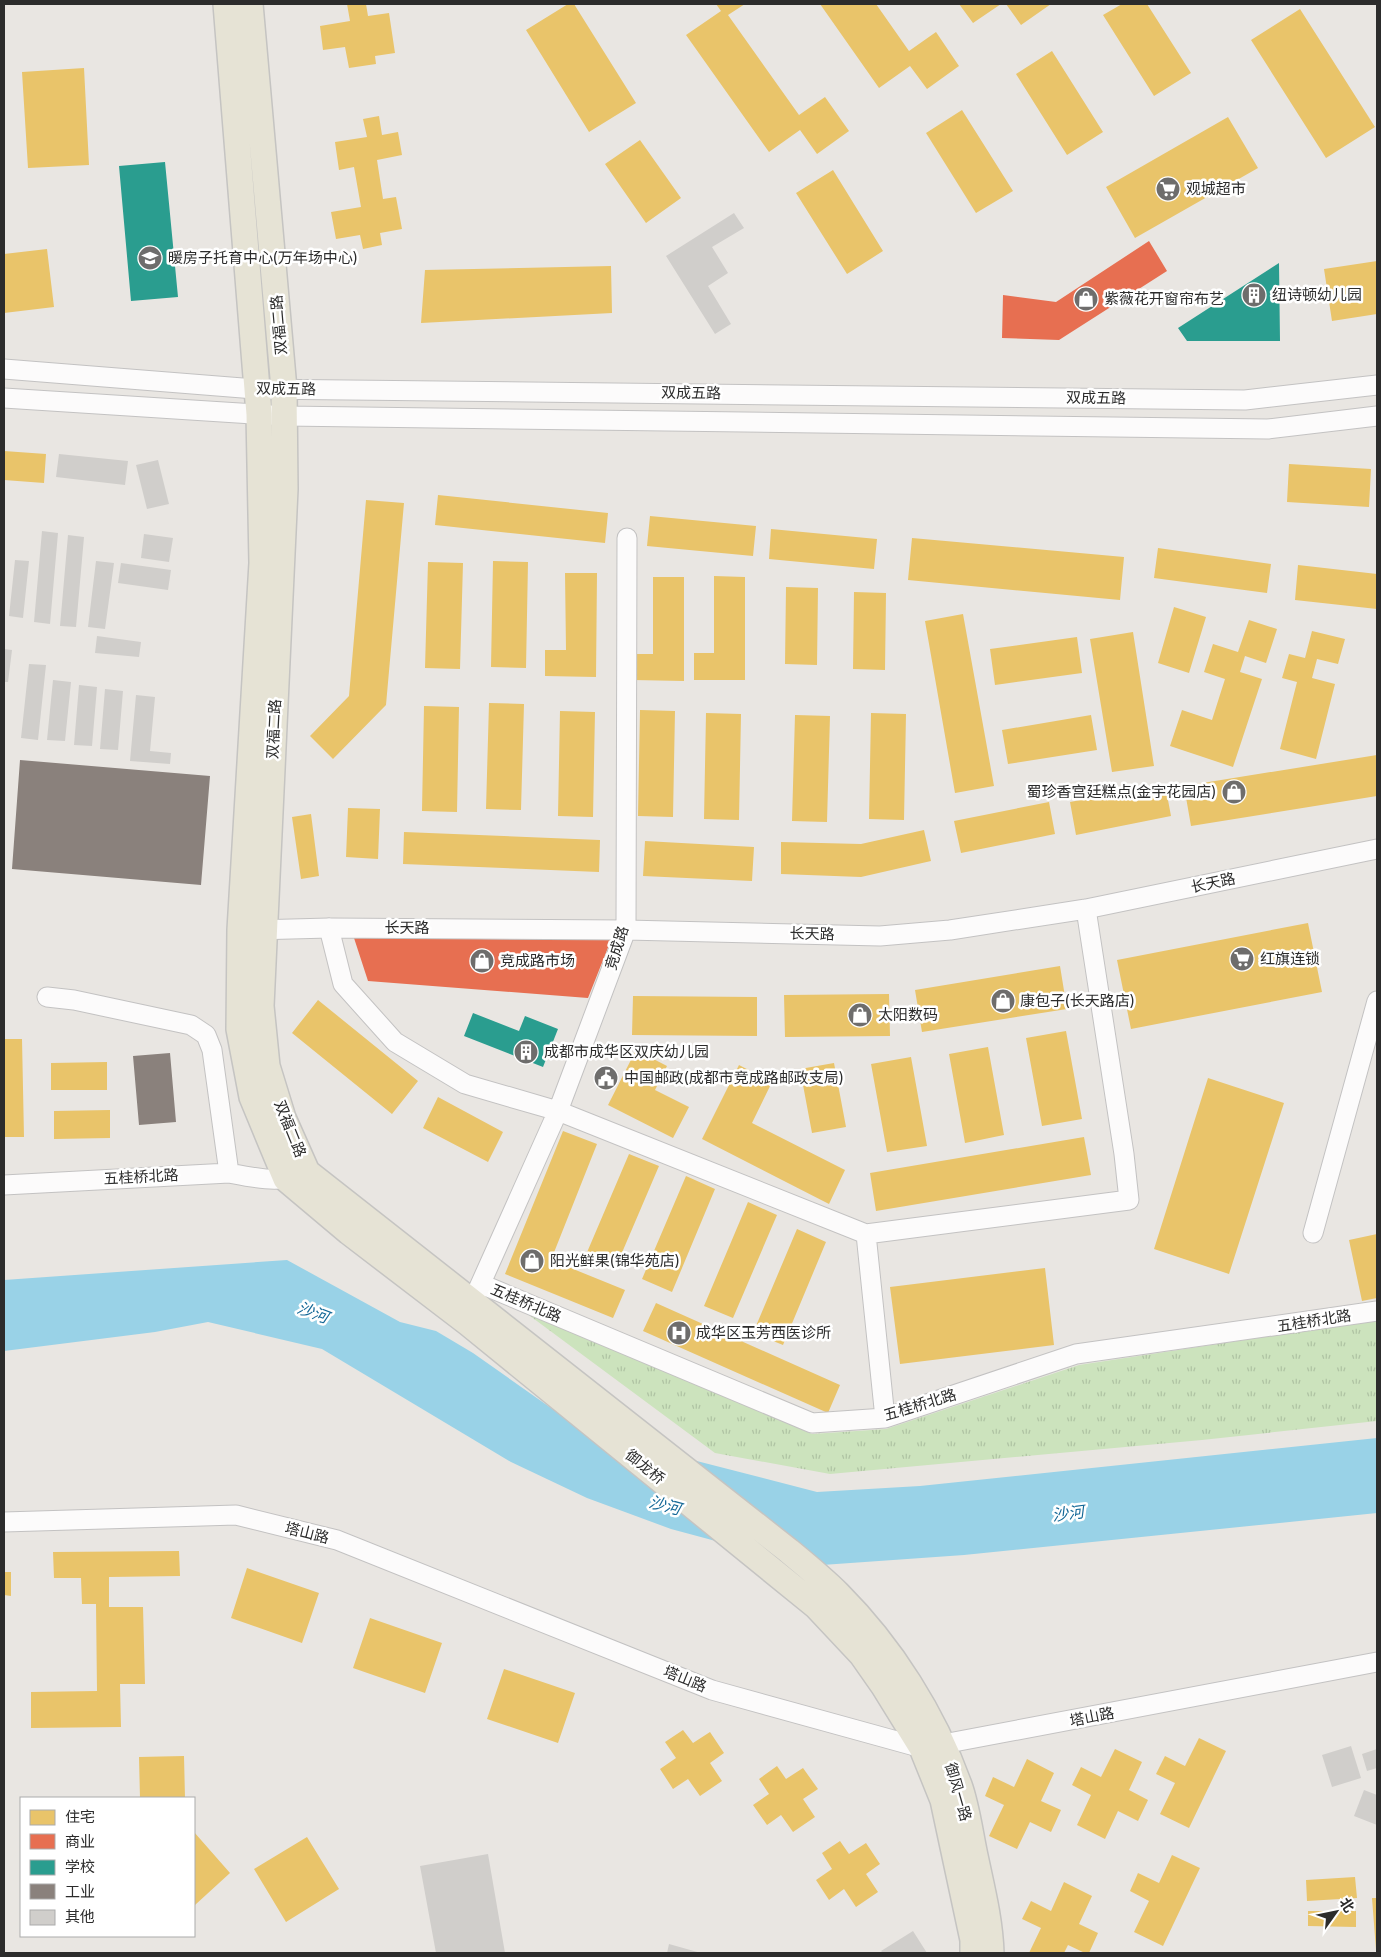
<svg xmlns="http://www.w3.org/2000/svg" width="1381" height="1957" viewBox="0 0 1381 1957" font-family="Cabin,'Noto Sans SC',sans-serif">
<defs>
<pattern id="grass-tufts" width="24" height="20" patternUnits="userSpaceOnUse" patternTransform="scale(1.25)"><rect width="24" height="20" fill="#cce3bd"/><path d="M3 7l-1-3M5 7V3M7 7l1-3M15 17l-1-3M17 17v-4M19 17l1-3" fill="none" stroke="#afc3a3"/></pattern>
</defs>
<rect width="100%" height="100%" fill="#e9e6e2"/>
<path fill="url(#grass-tufts)" d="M522,1310L812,1434L886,1429L1079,1365L1377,1320V1421L1202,1440L830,1474L715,1453Z"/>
<path fill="#99d2e7" d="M287,1260L400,1322L436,1331L473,1353L561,1415L685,1458L817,1492L920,1486L1377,1438V1513L964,1555L808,1566L671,1529L587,1498L511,1462L322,1349L208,1322L155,1332L4,1351V1280Z"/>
<path fill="#e9c46a" d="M347,4H366L368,16L389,13L395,53L375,56L376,64L349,68L345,47L323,50L320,26L350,21Z
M568,4H574L636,103L589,132L526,30Z
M716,4H745L728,15L799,115L825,97L849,131L817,154L800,130L769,152L686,35L721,11Z
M820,4H876L909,51L936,32L959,66L927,89L910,66L879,88Z
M959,4H1001L973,23Z
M1006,4H1051L1021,25Z
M1122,4H1147L1191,73L1154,96L1103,15Z
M1300,9L1375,127L1326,158L1251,40Z
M1052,51L1103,132L1067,155L1016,74Z
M84,68L89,165L28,168L22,72Z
M962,110L1013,191L976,213L926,133Z
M379,116L382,135L398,132L402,155L377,160L383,199L396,197L402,229L380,233L382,245L363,249L360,235L336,239L331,212L361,207L354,167L339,170L335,142L367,137L363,119Z
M1228,117L1258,168L1135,238L1106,187Z
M640,140L681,198L646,223L605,164Z
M833,170L883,251L847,274L796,193Z
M47,249L54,307L4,313V254Z
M1377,261V314L1332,321L1324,269Z
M611,266L612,313L421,323L425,270Z
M4,451L46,454L44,483L4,480Z
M1289,464L1371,469L1369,507L1287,502Z
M438,495L608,513L605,543L435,525Z
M366,500L404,503L386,705L333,759L310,736L349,696Z
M650,516L756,526L753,556L647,546Z
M771,529L877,539L874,569L769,559Z
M912,538L1124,557L1120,600L908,580Z
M1158,548L1271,564L1267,593L1154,578Z
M493,561L528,562L526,668L491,667Z
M428,562L463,563L460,669L425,668Z
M1298,565L1377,574V609L1295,600Z
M565,573H597L596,677L545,676V650H566Z
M714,576L745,577V680H694V653H714Z
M653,577H684V681L633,680V654H653Z
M786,587L818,588L817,665L785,664Z
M854,592L886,593L885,670L853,669Z
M1174,607L1206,617L1189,673L1158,663Z
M963,614L994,786L955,793L925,621Z
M1249,620L1277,629L1266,663L1245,656L1240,672L1262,679L1233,767L1170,746L1182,710L1212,720L1225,679L1204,672L1213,644L1238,652Z
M1312,631L1345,639L1338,664L1317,659L1312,678L1335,684L1316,759L1280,749L1297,682L1282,678L1289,654L1305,658Z
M1133,632L1154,766L1112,772L1090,639Z
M1077,637L1082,673L995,685L990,649Z
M489,703L524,704L521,810L486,809Z
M424,706L459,707L457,812L422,811Z
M640,710L675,711L673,817L638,816Z
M560,711L595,712L593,817L558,816Z
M706,713L741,714L739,820L704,819Z
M871,713L906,714L904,820L869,819Z
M795,715L830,716L827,822L792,821Z
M1091,715L1097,750L1008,764L1002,730Z
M1377,755V796L1191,826L1184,786Z
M1165,784L1171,816L1076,835L1070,802Z
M1049,802L1055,834L961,853L954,821Z
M348,808L380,809L378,859L346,857Z
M311,814L319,876L301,879L292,817Z
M924,830L931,861L861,877L781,874V842L861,844Z
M404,832L600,840L599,872L403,864Z
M645,841L754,847L752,881L643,876Z
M1308,923L1322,992L1131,1029L1117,960Z
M1060,966L1067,1009L922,1032L915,990Z
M889,994L890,1036L785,1037L784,995Z
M633,996L757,997V1036L632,1035Z
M318,1000L418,1081L392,1114L292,1033Z
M1066,1031L1082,1119L1042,1126L1026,1038Z
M4,1039H22L24,1137H4Z
M988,1047L1004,1135L965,1143L949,1054Z
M636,1050L667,1066L655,1090L689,1107L673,1138L608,1105Z
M911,1057L927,1146L887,1152L871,1064Z
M107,1062V1090H51V1063Z
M834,1063L846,1127L812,1133L800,1069Z
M739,1065L772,1082L752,1123L845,1170L829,1204L702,1139Z
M1208,1078L1284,1103L1229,1274L1154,1249Z
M438,1097L503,1132L488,1162L423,1128Z
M110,1110V1138L54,1139V1111Z
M563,1131L597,1144L551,1260L625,1290L613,1318L505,1274Z
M1084,1137L1091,1175L876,1211L870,1173Z
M629,1154L659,1166L615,1269L585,1257Z
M686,1176L715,1189L672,1292L642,1279Z
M748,1202L777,1215L733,1318L704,1306Z
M797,1229L826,1242L783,1345L753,1333Z
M1377,1234V1298L1362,1301L1349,1240Z
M1045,1268L1054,1345L900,1364L890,1287Z
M656,1303L840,1385L828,1413L643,1331Z
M179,1551L180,1576L109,1577V1607H143L145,1684H120L121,1727L31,1728V1692L97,1691L96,1604H82L81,1578H54L53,1552Z
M247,1568L319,1593L302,1643L231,1618Z
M4,1572H11V1596L4,1595Z
M370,1618L442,1643L425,1693L353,1668Z
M504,1669L575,1693L558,1743L487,1719Z
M683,1730L693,1743L710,1732L724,1753L710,1763L722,1781L700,1796L688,1779L673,1789L660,1769L676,1758L665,1742Z
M1199,1738L1226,1751L1189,1828L1160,1814L1175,1783L1156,1774L1165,1756L1185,1766Z
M1115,1749L1142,1762L1129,1790L1148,1800L1138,1821L1118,1811L1105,1839L1077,1825L1091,1795L1072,1785L1081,1767L1101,1777Z
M184,1756L185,1798H140L139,1757Z
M1027,1759L1054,1773L1041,1801L1061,1810L1051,1832L1030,1822L1017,1849L989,1836L1004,1805L985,1796L993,1777L1014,1787Z
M777,1766L786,1779L803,1768L818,1789L803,1799L815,1817L793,1832L781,1815L767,1825L753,1805L769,1794L759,1779Z
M194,1832L230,1873L195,1905L194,1904Z
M307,1837L339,1889L286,1922L254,1869Z
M840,1841L849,1854L866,1843L880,1864L866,1874L878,1892L856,1907L844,1889L829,1900L816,1880L832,1869L822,1853Z
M1172,1855L1200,1868L1163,1946L1134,1932L1149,1901L1130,1891L1138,1873L1159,1883Z
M1355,1877L1357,1898L1307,1901L1306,1880Z
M1064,1882L1092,1896L1079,1924L1098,1933L1089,1953H1085L1068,1945L1064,1953H1029L1041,1928L1022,1919L1031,1901L1051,1911Z
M1372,1898H1377V1950H1376Z
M1308,1911H1356V1927L1308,1926Z"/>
<path fill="#e76f51" d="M1149,241L1167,271L1059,340L1002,338L1003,295L1056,302Z
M354,938L611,940L588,998L368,981Z"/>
<path fill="#2a9d8f" d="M165,162L178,297L131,301L119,166Z
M1279,263L1280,341H1187L1178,328Z
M473,1013L519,1031L525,1016L558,1029L543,1067L464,1036Z"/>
<path fill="#8a817c" d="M20,760L210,776L201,885L12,869Z
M170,1053L176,1122L139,1125L133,1056Z"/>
<path fill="#d0cecb" d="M734,213L744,228L712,247L728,273L708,286L731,324L715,334L666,256Z
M59,454L128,461L125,485L56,477Z
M158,460L169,504L147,509L136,465Z
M42,531L58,533L50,624L34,622Z
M144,534L173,538L169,562L141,558Z
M68,535L84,537L76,627L60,626Z
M15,560L29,561L23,618L9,616Z
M96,561L114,563L105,629L88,627Z
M121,563L171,570L168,590L118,583Z
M97,636L141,642L139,657L95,653Z
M4,649L12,650L8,682H4Z
M29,664L46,665L38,740L21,738Z
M53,680L71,682L65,741L47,740Z
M79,685L97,687L92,746L74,745Z
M105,689L123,691L118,750L100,749Z
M136,695L155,697L150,751L171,753L170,764L130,761Z
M1351,1746L1361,1778L1332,1787L1322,1755Z
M1377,1749V1768L1367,1771L1362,1754Z
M1364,1790L1377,1795V1825L1354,1816Z
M488,1854L505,1953H436L420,1866Z
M913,1931L927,1953H883L881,1951Z
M669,1944L701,1953H667Z"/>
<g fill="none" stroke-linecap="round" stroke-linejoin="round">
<defs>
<path id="minor" d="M4,369L255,389L1245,400L1377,385
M4,398L285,416L1268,429L1377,416
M329,928L343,984L395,1042L465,1084L558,1111L866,1234L1129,1200L1124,1154L1086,909
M252,930L329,928L626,930L880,936L950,930L1086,909L1377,849
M47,997L74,1000L191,1025L206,1035L212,1050L229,1173
M4,1185L229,1173C250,1177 276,1183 296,1176
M1313,1233L1377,1001
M866,1234L885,1418
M481,1284L812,1423L885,1418L1076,1354L1377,1311
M476,1294L558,1111L626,930L627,538
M4,1522L236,1515L337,1540L712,1690L922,1748L1377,1662"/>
<path id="major" d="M226,4L259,414L262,563L240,930L239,1029L252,1097L286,1179L349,1232L468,1323L816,1606L862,1655L883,1685L922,1748L943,1800L973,1940V1953
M250,4L284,389L285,489L261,1006L267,1066L283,1118L307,1172L789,1551C806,1565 823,1579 838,1594C891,1647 934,1715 959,1785C967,1807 970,1833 975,1856C982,1889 990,1920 991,1953"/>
</defs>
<use href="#minor" stroke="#c3c2c2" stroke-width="21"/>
<use href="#major" stroke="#c5c4c2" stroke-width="28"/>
<use href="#minor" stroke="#fcfbfb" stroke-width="19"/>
<use href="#major" stroke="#e6e3d5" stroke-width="25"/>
</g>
<defs>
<symbol id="supermarket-disc" viewBox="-11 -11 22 22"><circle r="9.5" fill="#6e6d6c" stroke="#fff"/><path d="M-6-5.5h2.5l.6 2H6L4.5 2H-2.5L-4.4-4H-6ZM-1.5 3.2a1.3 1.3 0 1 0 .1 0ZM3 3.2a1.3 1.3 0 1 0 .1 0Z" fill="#fff"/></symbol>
<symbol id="school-disc" viewBox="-11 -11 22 22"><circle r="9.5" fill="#6e6d6c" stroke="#fff"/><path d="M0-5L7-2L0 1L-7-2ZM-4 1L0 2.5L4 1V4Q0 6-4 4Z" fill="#fff"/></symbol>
<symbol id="building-disc" viewBox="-11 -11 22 22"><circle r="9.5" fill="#6e6d6c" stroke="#fff"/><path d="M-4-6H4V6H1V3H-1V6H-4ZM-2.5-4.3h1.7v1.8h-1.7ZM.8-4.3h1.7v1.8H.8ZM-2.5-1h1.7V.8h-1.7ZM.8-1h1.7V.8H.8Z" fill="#fff"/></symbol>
<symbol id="shop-disc" viewBox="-11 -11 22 22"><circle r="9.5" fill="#6e6d6c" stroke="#fff"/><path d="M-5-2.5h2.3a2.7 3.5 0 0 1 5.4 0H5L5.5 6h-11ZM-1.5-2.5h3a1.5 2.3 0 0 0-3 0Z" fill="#fff"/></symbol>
<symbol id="civic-disc" viewBox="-11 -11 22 22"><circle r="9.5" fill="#6e6d6c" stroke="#fff"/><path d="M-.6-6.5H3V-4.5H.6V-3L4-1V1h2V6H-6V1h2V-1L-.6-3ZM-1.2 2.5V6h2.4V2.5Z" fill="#fff"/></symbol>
<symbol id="hospital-disc" viewBox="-11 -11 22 22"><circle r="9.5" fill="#6e6d6c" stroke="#fff"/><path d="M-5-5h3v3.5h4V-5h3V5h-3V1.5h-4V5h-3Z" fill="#fff"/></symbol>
</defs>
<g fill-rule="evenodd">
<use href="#supermarket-disc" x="1154" y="175" width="28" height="28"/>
<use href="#school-disc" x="136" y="244" width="28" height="28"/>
<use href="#building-disc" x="1240" y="281" width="28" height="28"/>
<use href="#shop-disc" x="1072" y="285" width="28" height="28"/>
<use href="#shop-disc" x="1220" y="778" width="28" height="28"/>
<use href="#supermarket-disc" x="1228" y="945" width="28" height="28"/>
<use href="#shop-disc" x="468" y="947" width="28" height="28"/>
<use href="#shop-disc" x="989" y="987" width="28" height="28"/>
<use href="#shop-disc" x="846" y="1001" width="28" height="28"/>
<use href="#building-disc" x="512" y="1038" width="28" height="28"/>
<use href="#civic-disc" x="592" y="1064" width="28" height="28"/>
<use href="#shop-disc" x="518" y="1247" width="28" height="28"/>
<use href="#hospital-disc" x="665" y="1319" width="28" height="28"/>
</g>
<g text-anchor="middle" stroke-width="5" stroke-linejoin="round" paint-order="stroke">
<g font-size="15" fill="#2c2c2c" stroke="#fff" text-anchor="start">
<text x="1186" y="194">观城超市</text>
<text x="168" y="263">暖房子托育中心(万年场中心)</text>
<text x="1272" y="300">纽诗顿幼儿园</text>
<text x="1104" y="304">紫薇花开窗帘布艺</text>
<text x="1216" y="797" text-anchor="end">蜀珍香宫廷糕点(金宇花园店)</text>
<text x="1260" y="964">红旗连锁</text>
<text x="500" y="966">竞成路市场</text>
<text x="1020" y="1006">康包子(长天路店)</text>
<text x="878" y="1020">太阳数码</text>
<text x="544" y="1057">成都市成华区双庆幼儿园</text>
<text x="624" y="1083">中国邮政(成都市竞成路邮政支局)</text>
<text x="550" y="1266">阳光鲜果(锦华苑店)</text>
<text x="696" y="1338">成华区玉芳西医诊所</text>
</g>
<g font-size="15" fill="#2c2c2c" stroke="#fff">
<text transform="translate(279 325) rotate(-95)" y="5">双福二路</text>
<text transform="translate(286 389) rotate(1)" y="5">双成五路</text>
<text transform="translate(691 393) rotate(1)" y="5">双成五路</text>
<text transform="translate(1096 398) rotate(1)" y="5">双成五路</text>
<text transform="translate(274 729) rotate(-87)" y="5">双福二路</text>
<text transform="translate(1213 883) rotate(-12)" y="5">长天路</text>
<text x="407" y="933">长天路</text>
<text transform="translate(812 934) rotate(1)" y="5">长天路</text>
<text transform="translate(617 948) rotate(-73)" y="5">竞成路</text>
<text transform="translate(290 1129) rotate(68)" y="5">双福二路</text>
<text transform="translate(141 1177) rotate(-3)" y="5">五桂桥北路</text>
<text transform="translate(526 1303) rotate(23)" y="5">五桂桥北路</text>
<text transform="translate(1314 1321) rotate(-9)" y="5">五桂桥北路</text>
<text transform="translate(920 1405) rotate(-17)" y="5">五桂桥北路</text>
<text transform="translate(645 1467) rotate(39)" y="5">御龙桥</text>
<text transform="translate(307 1533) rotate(14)" y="5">塔山路</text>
<text transform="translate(685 1679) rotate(22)" y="5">塔山路</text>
<text transform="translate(1092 1717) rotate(-11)" y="5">塔山路</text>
<text transform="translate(958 1792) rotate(74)" y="5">御风一路</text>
</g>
<g font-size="16" font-style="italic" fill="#146897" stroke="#fff">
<text transform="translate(313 1312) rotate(20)" y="6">沙河</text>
<text transform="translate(665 1505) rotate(15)" y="6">沙河</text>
<text transform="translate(1068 1513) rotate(-7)" y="6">沙河</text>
</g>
</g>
<rect width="1381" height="1957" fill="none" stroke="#2c2c2c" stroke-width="10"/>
<rect x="20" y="1797" width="175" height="140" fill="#ffffff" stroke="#ababab"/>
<rect x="30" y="1810" width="25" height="15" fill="#e9c46a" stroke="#ababab"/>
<text x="65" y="1822" font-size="15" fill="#2c2c2c">住宅</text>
<rect x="30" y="1834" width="25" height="15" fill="#e76f51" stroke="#ababab"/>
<text x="65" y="1847" font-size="15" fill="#2c2c2c">商业</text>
<rect x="30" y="1860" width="25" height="15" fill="#2a9d8f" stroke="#ababab"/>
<text x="65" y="1872" font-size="15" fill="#2c2c2c">学校</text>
<rect x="30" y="1884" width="25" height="15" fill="#8a817c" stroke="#ababab"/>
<text x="65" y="1897" font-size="15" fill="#2c2c2c">工业</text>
<rect x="30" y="1910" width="25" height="15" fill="#d0cecb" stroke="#ababab"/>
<text x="65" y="1922" font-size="15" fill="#2c2c2c">其他</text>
<g transform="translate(1336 1912) rotate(57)" stroke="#ffffff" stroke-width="4" paint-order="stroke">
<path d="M0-4L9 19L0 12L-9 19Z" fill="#2c2c2c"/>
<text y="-8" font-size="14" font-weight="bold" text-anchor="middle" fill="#2c2c2c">北</text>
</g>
</svg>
